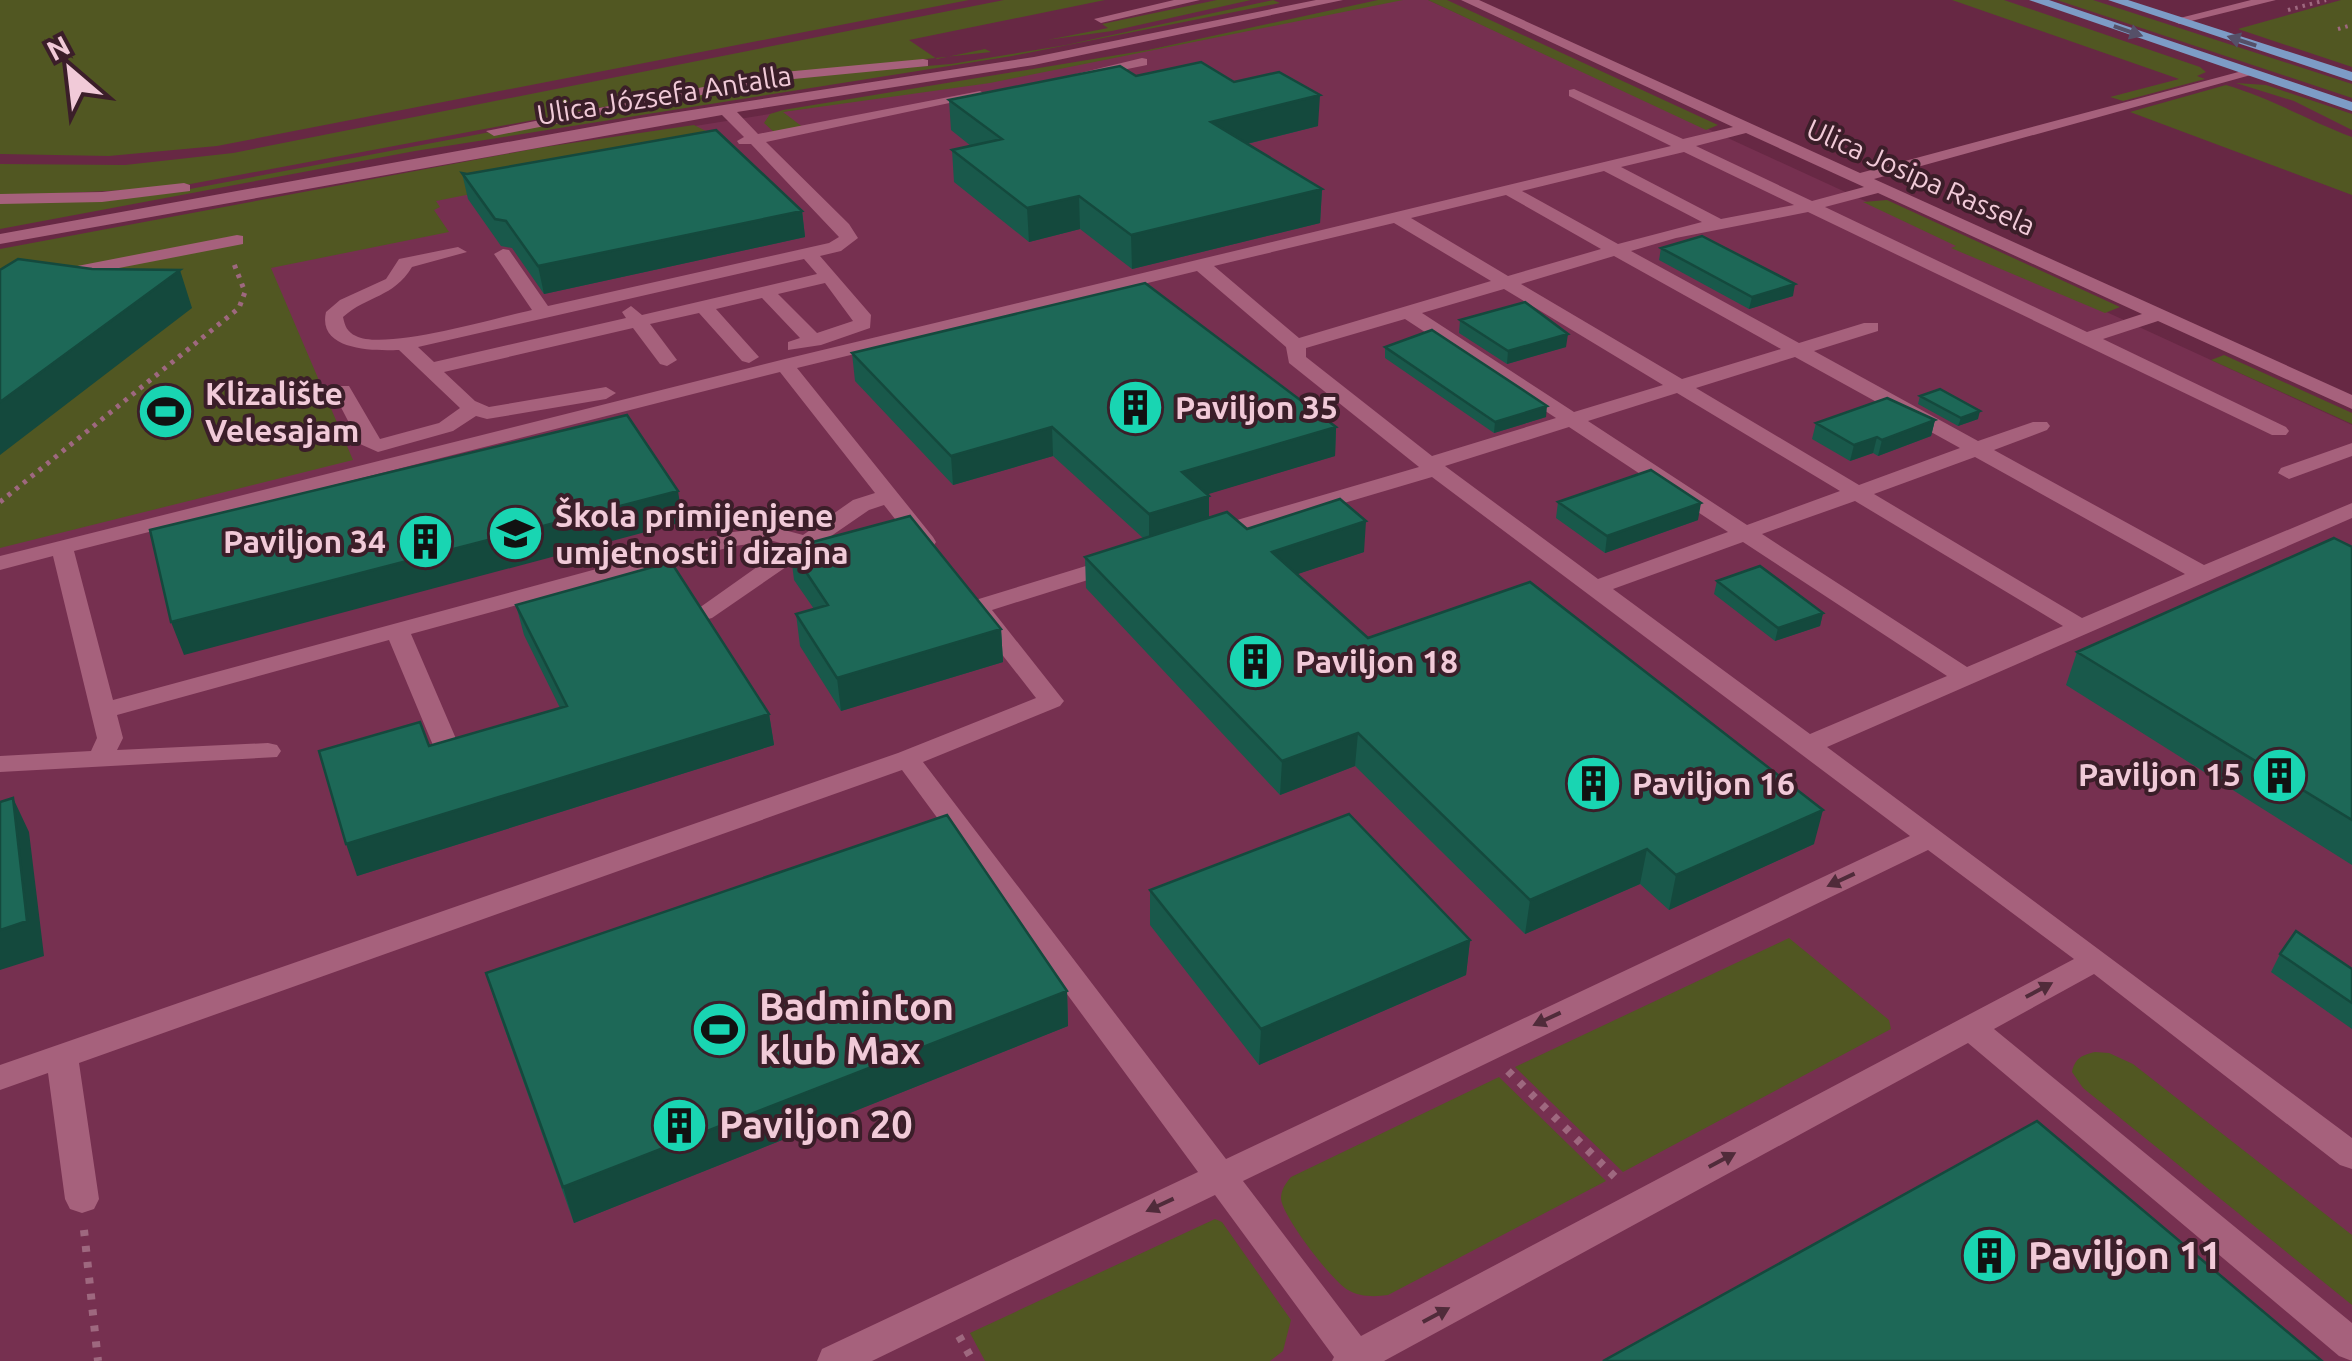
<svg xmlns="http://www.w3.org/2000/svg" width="2352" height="1361" viewBox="0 0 2352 1361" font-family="Ubuntu,sans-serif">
<rect width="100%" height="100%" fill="#672844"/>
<path fill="#763050" d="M1388,0H1428L2352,425V1361H0V253L695,126L1087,63Z"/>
<path fill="#515722" d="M0,0H969L217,146L109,156L0,154Z
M1004,0H1105L909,40L937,59L985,49L991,52L769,76L169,188L0,196V164L125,165L233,153Z
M1217,0H1251L1112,31L1047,40L1108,28L1102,24Z
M1273,0L1280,3L1012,56L415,151L0,229V202L174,192L770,79L951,64L1066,45Z
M1378,0H1403L990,83L783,112L804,128L775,133L764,123L770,114L783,110L1148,50Z
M1428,0H1447L1718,125L1706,130Z
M1952,0H2004L2200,67L2206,72L2197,76L2205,79L2123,101L2110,97L2179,79Z
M2057,0H2093L2352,84V98Z
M2341,0H2352V67L2238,29Z
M2236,83L2266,85L2352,114V130L2294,101Z
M2226,85C2273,99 2307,120 2352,137V195L2130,112Z
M694,125L716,136L715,145L436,201L440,207L434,210L449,232L271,268L353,460L0,548V249L538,148Z
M1887,200L2120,307L2105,313L1951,248L1956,246L1863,202Z
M2224,355L2352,413V424L2211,360Z
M1789,938L1889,1020L1891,1029L1623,1172L1515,1067Z
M2095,1052L2109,1053L2133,1064L2352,1235V1305L2083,1088L2072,1072C2075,1058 2082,1055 2095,1052Z
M1499,1077L1606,1181L1388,1295C1374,1297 1360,1297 1348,1290C1331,1280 1283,1217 1281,1199C1281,1190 1285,1184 1291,1177Z
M1215,1219L1222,1222L1291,1320L1283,1351L1270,1361H985L970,1333Z"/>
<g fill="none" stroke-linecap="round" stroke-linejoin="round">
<path stroke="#9e687f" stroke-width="4" stroke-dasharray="2.5 5" stroke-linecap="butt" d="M2288,10L2326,0
M2338,29L2352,25"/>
<path stroke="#9e687f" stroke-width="5" stroke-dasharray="4 6" stroke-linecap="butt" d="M0,502L239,308L245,292L234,264"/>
<path stroke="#9e687f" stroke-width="8" stroke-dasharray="6 10" stroke-linecap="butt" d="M1508,1071L1620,1182
M84,1230L98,1361
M959,1336L973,1361"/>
<path fill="#a6617c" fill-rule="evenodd" d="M1174,0H1200L1101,23L1094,19Z
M1316,0H1343L1034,65L737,112L758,134L980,91L987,95L766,142L849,224L858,238L841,251L820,256L871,315L870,328L821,345L788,350V342L800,338L762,298L716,309L759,357L749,363L742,361L699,313L650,324L677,360L667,366L660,364L633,328L444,372L475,401L489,407L606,387L616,393L606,399L487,419L476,416L453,431L378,452L360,444L332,390L335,386H349L380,439L439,423L460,408L399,350C374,351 317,351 326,312L340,300L386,279L399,259L458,247L467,252L412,267C393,298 368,295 343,317C345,326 347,332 356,336C385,351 496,318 532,310L494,254L503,249L509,250L548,306L829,243L839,237L751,144H739L737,141L744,137L722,115L0,244V234L640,118L1034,57ZM804,259L817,274L642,315L631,306L622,312L626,318L434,362L418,347ZM825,283L853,321L817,333L778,294Z
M1461,0H1479L1860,173L2246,70L2258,73L1874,179L2352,395V409L2158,321L2103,339L2286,427L2289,431L2286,435H2272L1808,212L1676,238L1631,251L1799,343L1864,323H1878V331L1814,351L1978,441L2033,422H2047L2050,426L2047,430L1994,450L2204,565L2352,503V518L1827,747L2352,1138V1169L2340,1165L2094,974L1994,1029L2352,1323V1361L2339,1356L1968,1043L1384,1361H1332L1334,1357L1215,1195L872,1361H817L822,1349L1198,1172L902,770L79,1063L99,1199L94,1209L82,1213L70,1209L65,1199L48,1073L0,1090V1065L898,753L1036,698L965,607L969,602L1115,557L1123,559L1126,564L1123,569L992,610L1060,696L1064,701L1060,706L923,762L1226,1159L1910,836L1432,477L1219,540H1203L1200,535L1203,530L1419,467L1289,363L1286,347L1197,271L797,368L933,537L936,542L933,547H917L884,505L869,510L712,618L704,620L692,613L788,545L773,541L734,546L411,634L466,762L462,768L453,770L440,762L389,640L117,715L123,738L117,750L268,743L277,745L281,751L277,757L0,772V756L91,751L97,738L53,556L0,570V556L785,359L1671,146L1569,96V90L1574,89L1683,139L1733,127ZM1746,133L1864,187L1812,201L1696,146ZM1684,152L1794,205L1721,219L1621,167ZM1604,171L1702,222L1618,244L1522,191ZM1878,193L2142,314L2087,332L1825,207ZM1506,195L1601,249L1508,276L1411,218ZM1394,223L1491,281L1299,338L1214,266ZM1614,256L1781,349L1682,379L1521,284ZM1504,289L1663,385L1574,412L1422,313ZM1405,319L1556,418L1432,456L1306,357V348ZM1795,357L1960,448L1859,485L1696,388ZM780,372L875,493L853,500L803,535L773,527L733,532L113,700L74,551ZM1677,393L1840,491L1747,525L1588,421ZM1569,427L1728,532L1598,579L1445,466ZM1975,457L2185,574L2082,618L1874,494ZM1855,501L2063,626L1967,667L1762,534ZM1743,542L1947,676L1810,734L1613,589ZM1928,850L2074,959L1361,1336L1243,1181Z
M2251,0H2276L2179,24L2172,20Z
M1142,58L1147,59V65L1083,78L1076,74Z
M923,59L928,60V66L773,81L494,136L486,131L773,73Z
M184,183L190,185V191L102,202L0,204V194L102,192Z
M237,235L243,236V244L0,291V281Z
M2352,443V456L2289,479L2278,473L2281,468Z"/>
<path fill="#7d9cc6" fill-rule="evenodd" d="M2029,0H2049L2352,102V111Z
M2108,0H2128L2352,72V81Z"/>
</g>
<path fill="#19594b" d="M1136,76L1234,82L1318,126L1247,144L1322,189L1320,223L1132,269L1080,229L1029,242L954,182L952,150L971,146L951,130L949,100Z
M462,173L802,211L805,237L544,294L512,248L501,246L468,199Z
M1661,248L1793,296L1749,309L1659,260Z
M1460,320L1566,347L1507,364L1459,333Z
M1385,347L1546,417L1494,433L1385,358Z
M852,353L1336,427L1335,456L1207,494L1209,496V518L1247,529L1364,552L1297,574L1368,638L1814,844L1669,910L1640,884L1525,934L1355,766L1280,795L1086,588L1085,557L1143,538L1053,456L953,485L855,381Z
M1920,396L1978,419L1958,426L1918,404Z
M1935,420L1931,436L1878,456L1873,453L1850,461L1812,439L1816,423Z
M1558,502L1698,520L1605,553L1556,518Z
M2352,547V865L2066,685L2077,652Z
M790,548L1001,629L1003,662L841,711L800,646L796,614L814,609L794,580Z
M1717,581L1823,613L1820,626L1775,641L1714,594Z
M516,605L769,714L774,745L357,876L429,746L560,708L524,635Z
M1150,890L1470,940L1466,975L1259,1065L1150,925Z
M2280,954L2352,969V1029L2271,972Z
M486,973L1067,991L1068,1026L574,1223L497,1008Z"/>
<path fill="#14493d" d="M1320,95L1318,126L1210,153L1211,122Z
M1322,189L1320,223L1132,269L1131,235Z
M1079,196L1080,229L1029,242L1027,208Z
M802,211L805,237L544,294L538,266Z
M180,270L192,308L0,455V402Z
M1795,284L1793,296L1749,309L1752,297Z
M1568,334L1566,347L1507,364L1508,351Z
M1547,406L1546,417L1494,433L1495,422Z
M1980,411L1978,419L1958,426L1961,418Z
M1935,420L1931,436L1878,456L1882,440Z
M1052,427L1053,456L953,485L951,456Z
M1336,427L1335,456L1182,502V472Z
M1877,437L1873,453L1850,461L1854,445Z
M678,491L683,522L184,655L171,622Z
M1209,496V526L1149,544V514Z
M1701,503L1698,520L1605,553L1607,536Z
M1366,521L1364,552L1271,583L1272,552Z
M1823,613L1820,626L1775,641L1778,628Z
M1001,629L1003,662L841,711L837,678Z
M769,714L774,745L357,876L346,844Z
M1358,733L1355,766L1280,795L1282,761Z
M13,798L29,832L44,956L0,970V930Z
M1823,810L1814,844L1669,910L1676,875Z
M1647,849L1640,884L1525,934L1530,900Z
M1470,940L1466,975L1259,1065L1261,1029Z
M1067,991L1068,1026L574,1223L563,1187Z"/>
<path fill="#1d6857" stroke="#14493d" stroke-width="2.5" d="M1201,62L1234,82L1279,72L1320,95L1211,122L1322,189L1131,235L1079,196L1027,208L952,150L1002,139L949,100L1120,66L1136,76Z
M716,130L802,211L538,266L506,221L495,219L462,173L467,174Z
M1702,236L1795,284L1752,297L1661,248Z
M18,259L92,269L180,270L0,402V270Z
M1145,283L1336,427L1182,472L1209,496L1149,514L1052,427L951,456L852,353Z
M1525,302L1568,334L1508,351L1460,320Z
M1432,330L1547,406L1495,422L1385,347Z
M1940,389L1980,411L1961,418L1920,396Z
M1887,398L1935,420L1882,440L1877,437L1854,445L1816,423Z
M627,415L678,491L171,622L150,530Z
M1651,470L1701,503L1607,536L1558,502Z
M1340,499L1366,521L1272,552L1368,638L1530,582L1823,810L1676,875L1647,849L1530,900L1358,733L1282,761L1085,557L1227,512L1247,529Z
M910,516L1001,629L837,678L796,614L828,605L790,548Z
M2334,538L2352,547V820L2077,652Z
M671,562L769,714L346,844L319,751L420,722L429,746L567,706L516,605Z
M1760,566L1823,613L1778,628L1717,581Z
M13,798L27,921L0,930V802Z
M1349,814L1470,940L1261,1029L1150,890Z
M947,815L1067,991L563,1187L486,973Z
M2296,931L2352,969V1003L2280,954Z
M2037,1121L2322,1361H1603Z"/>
<defs><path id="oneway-solid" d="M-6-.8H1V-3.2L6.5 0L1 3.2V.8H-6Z" transform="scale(2.5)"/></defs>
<g fill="#555068">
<use href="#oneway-solid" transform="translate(2128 31) rotate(19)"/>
<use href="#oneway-solid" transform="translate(2242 41) rotate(-162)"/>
</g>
<g fill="#502b3a">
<use href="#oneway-solid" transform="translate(1841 880) rotate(155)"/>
<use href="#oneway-solid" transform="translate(2039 990) rotate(-28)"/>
<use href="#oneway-solid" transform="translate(1547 1019) rotate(155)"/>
<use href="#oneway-solid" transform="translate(1722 1160) rotate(-28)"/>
<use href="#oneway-solid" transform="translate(1160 1205) rotate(155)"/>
<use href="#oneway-solid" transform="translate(1436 1315) rotate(-28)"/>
</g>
<defs>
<symbol id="building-disc" viewBox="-11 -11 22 22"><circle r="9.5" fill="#19d5b2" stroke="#3b1e29"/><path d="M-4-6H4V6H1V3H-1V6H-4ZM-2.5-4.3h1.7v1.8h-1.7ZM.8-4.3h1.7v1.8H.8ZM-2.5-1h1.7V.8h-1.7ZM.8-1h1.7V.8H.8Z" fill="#111"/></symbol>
<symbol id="stadium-disc" viewBox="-11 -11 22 22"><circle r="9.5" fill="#19d5b2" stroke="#3b1e29"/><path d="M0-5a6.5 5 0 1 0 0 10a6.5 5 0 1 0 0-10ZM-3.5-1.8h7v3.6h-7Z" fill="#111"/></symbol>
<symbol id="school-disc" viewBox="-11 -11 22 22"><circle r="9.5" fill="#19d5b2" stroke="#3b1e29"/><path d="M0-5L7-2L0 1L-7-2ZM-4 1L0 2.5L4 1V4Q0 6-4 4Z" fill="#111"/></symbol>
</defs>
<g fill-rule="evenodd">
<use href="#building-disc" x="1104" y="376" width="63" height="63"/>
<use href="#stadium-disc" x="134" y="380" width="63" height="63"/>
<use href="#school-disc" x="484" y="502" width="63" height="63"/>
<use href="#building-disc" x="394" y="510" width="63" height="63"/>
<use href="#building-disc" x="1224" y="630" width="63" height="63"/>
<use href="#building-disc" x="2248" y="744" width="63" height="63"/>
<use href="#building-disc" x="1562" y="752" width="63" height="63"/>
<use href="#stadium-disc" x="688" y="998" width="63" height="63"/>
<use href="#building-disc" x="648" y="1094" width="63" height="63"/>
<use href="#building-disc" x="1958" y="1224" width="63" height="63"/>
</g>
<g text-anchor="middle" stroke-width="8" stroke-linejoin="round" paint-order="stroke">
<g font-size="28" fill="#f1cad8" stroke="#3b1e29">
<text transform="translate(664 95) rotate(-9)" y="10">Ulica Józsefa Antalla</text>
<text transform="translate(1921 177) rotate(24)" y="10">Ulica Josipa Rassela</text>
</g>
<g font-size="32" font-weight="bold" fill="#f1cad8" stroke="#3b1e29" text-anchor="start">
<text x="205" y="405">Klizalište<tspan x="205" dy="37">Velesajam</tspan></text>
<text x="1175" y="419">Paviljon 35</text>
<text x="555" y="527">Škola primijenjene<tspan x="555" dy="37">umjetnosti i dizajna</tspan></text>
<text x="386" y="553" text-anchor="end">Paviljon 34</text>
<text x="1295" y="673">Paviljon 18</text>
<text x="2241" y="786" text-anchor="end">Paviljon 15</text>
<text x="1632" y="795">Paviljon 16</text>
</g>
<g font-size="38" font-weight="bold" fill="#f1cad8" stroke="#3b1e29" text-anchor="start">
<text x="759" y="1020">Badminton<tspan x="759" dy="44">klub Max</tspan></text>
<text x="719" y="1138">Paviljon 20</text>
<text x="2028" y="1269">Paviljon 11</text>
</g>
</g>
<g transform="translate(70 70) rotate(332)" stroke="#3b1e29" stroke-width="8" paint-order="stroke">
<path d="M0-8L18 38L0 25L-18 38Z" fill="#f1cad8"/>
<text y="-15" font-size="28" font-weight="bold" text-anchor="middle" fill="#f1cad8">N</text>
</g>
</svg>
